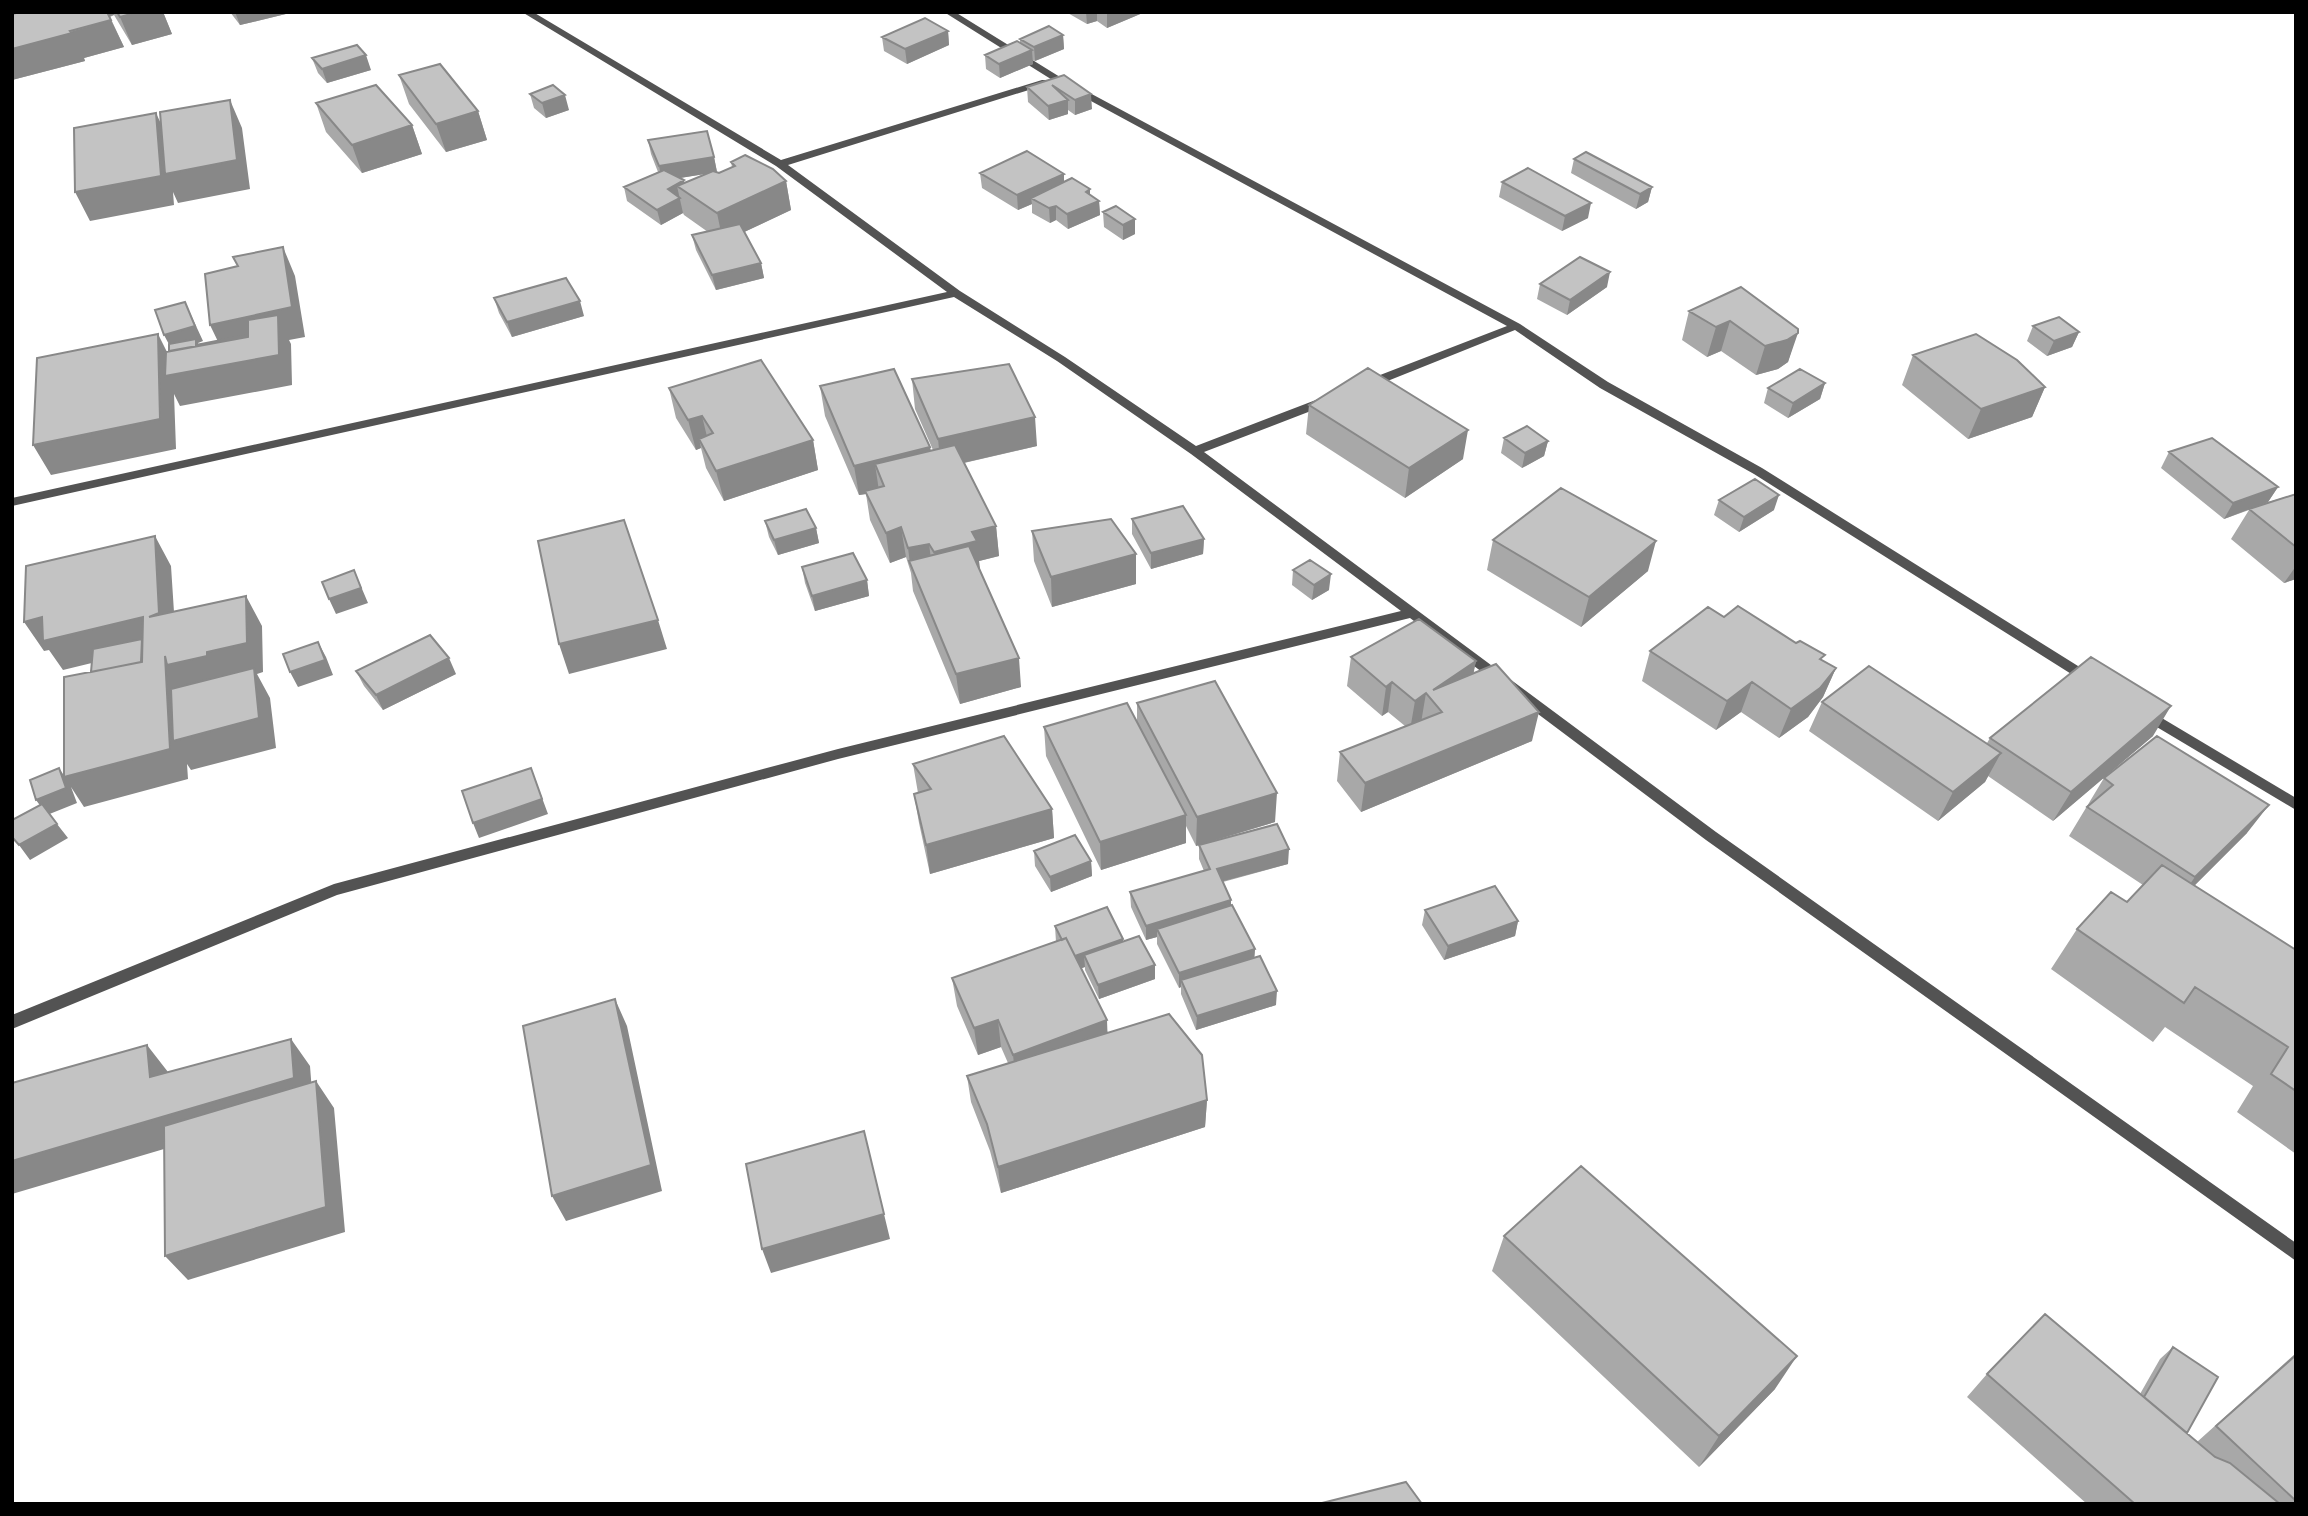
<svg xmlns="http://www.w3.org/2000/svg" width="2308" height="1516" viewBox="0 0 2308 1516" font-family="Overpass,sans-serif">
<rect width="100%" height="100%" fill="#fff"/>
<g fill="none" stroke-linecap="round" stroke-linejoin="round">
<path fill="#535353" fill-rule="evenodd" d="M522,12H533L781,160L1042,80H1048V84L788,165L960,291L1065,357L1196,446L1321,398H1329V404L1204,452L1716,832L2296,1243V1261L1706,840L1410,618L838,759L337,895L12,1029V1015L334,884L838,749L1401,611L1191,454L1057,361L954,297L12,506V498L947,292L776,166Z
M944,12H955L1060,77L1520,324L1608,382L1762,468L2094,676L2096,679L2094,682H2084L1754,474L1600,388L1515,330L1370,388H1362V382L1507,326L1054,81Z
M2145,708L2296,798V810L2140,717L2138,713Z"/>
</g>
<path fill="#a8a8a8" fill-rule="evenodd" d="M20,12H163L172,34L132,45L114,15L110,17L124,47L84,58L85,61L12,80V14Z
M230,12H294L240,25Z
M1066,12H1145L1107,28L1097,21L1087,24Z
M948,31L949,45L907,64L884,51L882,37Z
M1063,35L1064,49L1035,61L1032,60L1033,64L1000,78L986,69L985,55L1020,43V39Z
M312,58L371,70L327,83L318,73Z
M399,75L478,111L487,140L446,152L409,104Z
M1064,75L1092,109L1075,115L1068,110V114L1049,120L1028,102L1027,87Z
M530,94L569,110L546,118L534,108Z
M316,103L412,125L422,154L362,173L326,132Z
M648,140L714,157L717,172L719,173L732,167L731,162L786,181L791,210L744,232L761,263L764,278L716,290L696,250L692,235L708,232L684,215L683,213L661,225L627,201L624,187L658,172L651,154ZM705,174L684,183V180L679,178Z
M1574,159L1652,187L1648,202L1636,209L1571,173Z
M980,173L1064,182L1090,189V195L1099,201L1100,215L1068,229L1056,220L1050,223L1032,213V204L1018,210L982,188Z
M1502,182L1588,218L1562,231L1499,197Z
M1116,206L1135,234L1123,240L1104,227L1103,212Z
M1540,284L1607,287L1567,315L1537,299Z
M494,298L584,316L512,337L499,313Z
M1689,311L1798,329L1788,362L1778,369L1756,375L1721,351L1707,357L1682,340Z
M2033,326L2079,332L2072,347L2047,356L2027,341Z
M1913,355L2045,387L2032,417L1968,439L1902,385Z
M912,379L1037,446L964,463L996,526L999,556L979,561L980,571L1021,687L960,704L913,591L911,573L906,557L890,563L870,520L866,494L859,495L825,416L820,386L930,447L931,451L933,450L915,409Z
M1825,383L1820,399L1788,418L1764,403L1768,388Z
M669,388L813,440L818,470L724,501L706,468L701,448L696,450L676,418Z
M1309,405L1463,459L1405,498L1306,434Z
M1504,438L1548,441L1544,456L1522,468L1501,453Z
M2169,452L2278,487L2268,502L2296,494V579L2284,583L2231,539L2249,510L2224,519L2161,468Z
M1719,500L1774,510L1739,532L1714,515Z
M1132,519L1204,539L1203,554L1151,569L1132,534Z
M765,521L816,528L819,543L778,555L769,537Z
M1032,531L1136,554V584L1052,607L1034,561Z
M1493,540L1648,571L1581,627L1487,570Z
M802,567L867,580L869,596L815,611L805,583Z
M1293,570L1329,590L1312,600L1292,585Z
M1724,617L1823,661L1836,668L1823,697L1808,717L1779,738L1741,712L1716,730L1642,681L1650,651Z
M1351,657L1476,661L1473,673L1532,741L1361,812L1337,781L1340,752L1405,726L1388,712L1382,716L1347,686Z
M356,671L456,674L383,710L364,686Z
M1822,702L1987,743L1990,738L2153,736L2053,821L1988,776L1985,782L1938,821L1809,731Z
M1137,703L1275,822L1212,841L1288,864L1223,882L1231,905L1255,949L1254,958L1276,1005L1196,1030L1181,994V987L1179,988L1157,944V937L1146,940L1131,907L1130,892L1204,871L1199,859V845L1196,846L1186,826V843L1101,870L1046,756L1044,727L1137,723Z
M913,764L1052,809L1054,838L930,874L919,823L914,794L918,793Z
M2104,778L2247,833L2194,886L2296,950V1154L2237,1112L2253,1086L2165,1027L2153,1042L2051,969L2077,929L2127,902L2143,885L2069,836Z
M1034,851L1091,861L1092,876L1051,892L1035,866Z
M1425,910L1518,921L1515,936L1444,960L1422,925Z
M1055,926L1123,939V941L1155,979L1099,999L1085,970V967L1081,968L1108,1033L1207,1100L1205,1127L1001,1193L990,1151L971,1102L967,1076L1008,1063L1001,1047L978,1055L957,1006L952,978L1056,942Z
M1504,1236L1775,1389L1699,1467L1492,1271Z
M2173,1347L2187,1433L2197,1442L2296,1353V1504H2087L1967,1397L1987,1374L2140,1394L2160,1359Z"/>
<path fill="#888" d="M79,12H113L114,15L84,23Z
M138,12H163L172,34L132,45L120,17Z
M235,12H294L240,25Z
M1086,12H1097V21L1087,24Z
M1107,12H1145L1107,28Z
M111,20L124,47L84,58L85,61L12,80V49Z
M948,31L949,45L907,64L905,49Z
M1063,35L1064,49L1035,61L1034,47Z
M1032,50L1033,64L1000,78L999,64Z
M366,55L371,70L327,83L322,69Z
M1091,94L1092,109L1075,115V100Z
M565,95L569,110L546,118L542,103Z
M230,100L242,128L250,189L178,203L173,192L174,205L90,221L75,192L156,113L169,141Z
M1068,100V114L1049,120L1048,106Z
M478,111L487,140L446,152L436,124Z
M412,125L422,154L362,173L352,145Z
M714,157L717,172L662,181L659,166Z
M1064,174V188L1031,198L1032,204L1018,210L1017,195Z
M684,180L686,192L677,186L683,213L661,225L657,210L668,189Z
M786,181L791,210L723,242L717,213Z
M1652,187L1648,202L1636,209L1640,194Z
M1090,189V204L1099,201L1100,215L1068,229L1067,214L1086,192Z
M1591,203L1588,218L1562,231L1565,216Z
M1056,206V220L1050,223L1049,208Z
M1135,219V234L1123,240V225Z
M283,247L295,276L305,337L289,340L291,344L292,385L180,406L174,394L176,449L51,475L33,445L158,334L173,364L172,350L164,335L185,302L203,341L198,343L203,354H224L210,325Z
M761,263L764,278L716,290L712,275Z
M1610,272L1607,287L1567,315L1570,300Z
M580,301L584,316L512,337L507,322Z
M1730,321L1721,351L1707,357L1716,327Z
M2079,332L2072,347L2047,356L2054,341Z
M1798,333L1788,362L1778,369L1756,375L1765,346Z
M1825,383L1820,399L1788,418L1793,403Z
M2045,387L2032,417L1968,439L1981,409Z
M702,416L709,445L699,439L701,448L696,450L688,420Z
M1035,417L1037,446L941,468L938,439Z
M1468,430L1463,459L1405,498L1409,468Z
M813,440L818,470L724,501L716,471Z
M1548,441L1544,456L1522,468L1525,453Z
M930,447L934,477L884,486L875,464L879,491H865L866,494L859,495L854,466Z
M2278,487L2268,502L2224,519L2233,503Z
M1779,495L1774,510L1739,532L1744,517Z
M996,526L999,556L979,561L980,571L938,582L934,552L972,532Z
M901,527L906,557L890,563L886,533Z
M816,528L819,543L778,555L774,540Z
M155,536L171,566L176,643L149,617Z
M1204,539L1203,554L1151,569V553Z
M1656,541L1648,571L1581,627L1589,597Z
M929,544L933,574L910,564L908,548Z
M1136,554V584L1052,607L1051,577Z
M2296,566V579L2284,583Z
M354,570L368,603L336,614L329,599Z
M1331,574L1329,590L1312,600L1314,585Z
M867,580L869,596L815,611L812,596Z
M246,596L262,626L263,672L257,674L270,698L276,748L191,770L187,764L188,779L84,807L71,787L77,803L47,815L36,800L59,768L65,777L165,656L207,652Z
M42,617H143L151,654L100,698L141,651L63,670L49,650L44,651L24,622Z
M658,620L667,649L569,674L559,644Z
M318,642L326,657L333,675L298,687L290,672Z
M449,658L456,674L383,710L376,695Z
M1019,658L1021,687L960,704L956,674Z
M1476,661L1470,691L1433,690Z
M1836,668L1823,697L1808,717L1779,738L1791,709Z
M1392,682L1388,712L1382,716L1386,687Z
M1752,682L1741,712L1716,730L1727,701Z
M1426,693L1421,723L1410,730L1415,701Z
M2171,706L2153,736L2053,821L2071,792Z
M1539,712L1532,741L1361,812L1365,783Z
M2001,753L1985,782L1938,821L1953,792Z
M531,768L548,814L479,838L473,823Z
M1277,793L1275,822L1196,846L1197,817Z
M2269,805L2247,833L2175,905L2195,877Z
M1052,809L1054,838L930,874L926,845Z
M1186,815V843L1101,870L1100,842Z
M57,824L68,838L30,860L19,845Z
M1289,849L1288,864L1216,883L1217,869Z
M1091,861L1092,876L1051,892L1050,877Z
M1231,900V915L1157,929V937L1146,940V926Z
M1518,921L1515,936L1444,960L1448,946Z
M1123,939V953L1084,955L1085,967L1071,972L1070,957Z
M1255,949L1254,963L1181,980V987L1179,988V973Z
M1155,965V979L1099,999L1098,985Z
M1277,991L1276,1005L1196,1030L1197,1016Z
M615,999L627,1026L662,1191L566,1221L552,1196Z
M998,1020L1001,1047L978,1055L974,1028Z
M1107,1020L1108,1047L1016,1082L1013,1055Z
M291,1039L310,1066L313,1105L12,1194V1161Z
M147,1045L168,1072L150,1077Z
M316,1081L334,1108L345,1232L188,1280L165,1256Z
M1207,1100L1205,1127L1001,1193L998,1167Z
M864,1131L890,1239L771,1273L762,1249Z
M1797,1356L1775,1389L1699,1467L1719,1436Z"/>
<path fill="#c3c3c3" stroke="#888" stroke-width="2" d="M20,12H107L111,20L70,31L72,33L12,49V14Z
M117,12H138L120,17Z
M925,18L948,31L905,49L882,37Z
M1049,26L1063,35L1034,47L1020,39Z
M1017,41L1032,50L999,64L985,55Z
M357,45L366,55L322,69L312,58Z
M440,64L478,111L436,124L399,75Z
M1064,75L1091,94L1075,100L1052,85L1068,100L1048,106L1027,87Z
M376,85L412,125L352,145L316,103Z
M553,85L565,95L542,103L530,94Z
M230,100L237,160L165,174L160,112Z
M156,113L161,176L75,192L74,128Z
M707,131L714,157L659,166L648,140Z
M1027,151L1064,174L1017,195L980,173Z
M1586,152L1652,187L1640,194L1574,159Z
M745,155L773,169L786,181L717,213L677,186L713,171L719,173L735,166L731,162Z
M1528,168L1591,203L1565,216L1502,182Z
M664,170L684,180L668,189L680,198L657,210L624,187Z
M1072,178L1090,189L1086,192L1099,201L1067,214L1056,206L1049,208L1031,198Z
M1116,206L1135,219L1123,225L1103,212Z
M740,224L761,263L712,275L692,235Z
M283,247L292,307L210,325L205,274L238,266L233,257Z
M1580,257L1610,272L1570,300L1540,284Z
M566,278L580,301L507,322L494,298Z
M1741,287L1798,329V333L1787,340L1765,346L1730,321L1716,327L1689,311Z
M185,302L195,326L164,335L155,310Z
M278,315L279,355L165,376L166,352L248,337V320Z
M2059,317L2079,332L2054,341L2033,326Z
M158,334L160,419L33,445L37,358Z
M1976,334L2017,360L2045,387L1981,409L1913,355Z
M247,335V337L169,351V344L196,339V345Z
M761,360L813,440L716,471L699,439L713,433L702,416L688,420L669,388Z
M1009,364L1035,417L938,439L912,379Z
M1368,368L1468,430L1409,468L1309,405Z
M894,369L930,447L854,466L820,386Z
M1800,369L1825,383L1793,403L1768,388Z
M1527,426L1548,441L1525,453L1504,438Z
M2212,438L2278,487L2233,503L2169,452Z
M955,445L996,526L972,532L977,541L934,552L929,544L908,548L901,527L886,533L865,491L884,486L875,464Z
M1755,479L1779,495L1744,517L1719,500Z
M1561,488L1656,541L1589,597L1493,540Z
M2296,494V547L2249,509Z
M1183,506L1204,539L1151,553L1132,519Z
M806,509L816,528L774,540L765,521Z
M1111,519L1136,554L1051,577L1032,531Z
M624,520L658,620L559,644L538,541Z
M155,536L159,613L149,617L246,596L247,643L207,652V656L167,665L165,656L170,749L64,777V677L142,662L143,617L43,641L42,617L24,622L26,566Z
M969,546L1019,658L956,674L909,561Z
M853,553L867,580L812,596L802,567Z
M1310,560L1331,574L1314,585L1293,570Z
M354,570L361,588L329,599L322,582Z
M1738,606L1796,643L1800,641L1825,655L1820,659L1836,668L1820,688L1791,709L1752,682L1727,701L1650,651L1708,607L1724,617Z
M1419,619L1476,661L1433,690L1496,664L1539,712L1365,783L1340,752L1442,712L1426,693L1415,701L1392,682L1386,687L1351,657Z
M430,635L449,658L376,695L356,671Z
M142,639L141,662L91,672L93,649Z
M318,642L325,660L290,672L283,654Z
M2091,657L2171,706L2071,792L1990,738Z
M1869,666L2001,753L1953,792L1822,702Z
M254,668L259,718L173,741L171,689Z
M1215,681L1277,793L1197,817L1137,703Z
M1127,703L1186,815L1100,842L1044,727Z
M1004,736L1052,809L926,845L914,794L931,789L913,764Z
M2157,736L2269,805L2195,877L2087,807L2113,785L2104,778Z
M59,768L66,788L36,800L30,780Z
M531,768L542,799L473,823L462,791Z
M42,804L57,824L19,845L12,837V820Z
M1277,824L1289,849L1217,869L1231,900L1146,926L1130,892L1210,869L1199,845Z
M1075,835L1091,861L1050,877L1034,851Z
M2162,865L2296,950V1091L2271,1074L2288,1047L2195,987L2184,1003L2077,929L2111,892L2127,902Z
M1495,886L1518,921L1448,946L1425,910Z
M1232,905L1255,949L1179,973L1157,929Z
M1107,907L1123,939L1075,956L1066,938L1062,940L1055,926Z
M1139,936L1155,965L1098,985L1084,955Z
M1066,938L1107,1020L1013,1055L998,1020L974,1028L952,978Z
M1260,956L1277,991L1197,1016L1181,980Z
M615,999L651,1165L552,1196L523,1026Z
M1169,1014L1202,1055L1207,1100L998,1167L987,1124L967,1076Z
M291,1039L294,1078L12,1161V1083L147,1045L150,1077Z
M316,1081L326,1207L165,1256L164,1126Z
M864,1131L884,1214L762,1249L746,1164Z
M1581,1166L1797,1356L1719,1436L1504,1236Z
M2045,1314L2215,1457L2230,1463L2280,1504H2135L1987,1374Z
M2173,1347L2218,1377L2187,1433L2144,1397Z
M2296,1355V1501L2216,1426Z
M1406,1482L1422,1504H1318Z"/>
<rect width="2308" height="1516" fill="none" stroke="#000000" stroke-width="28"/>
</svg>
